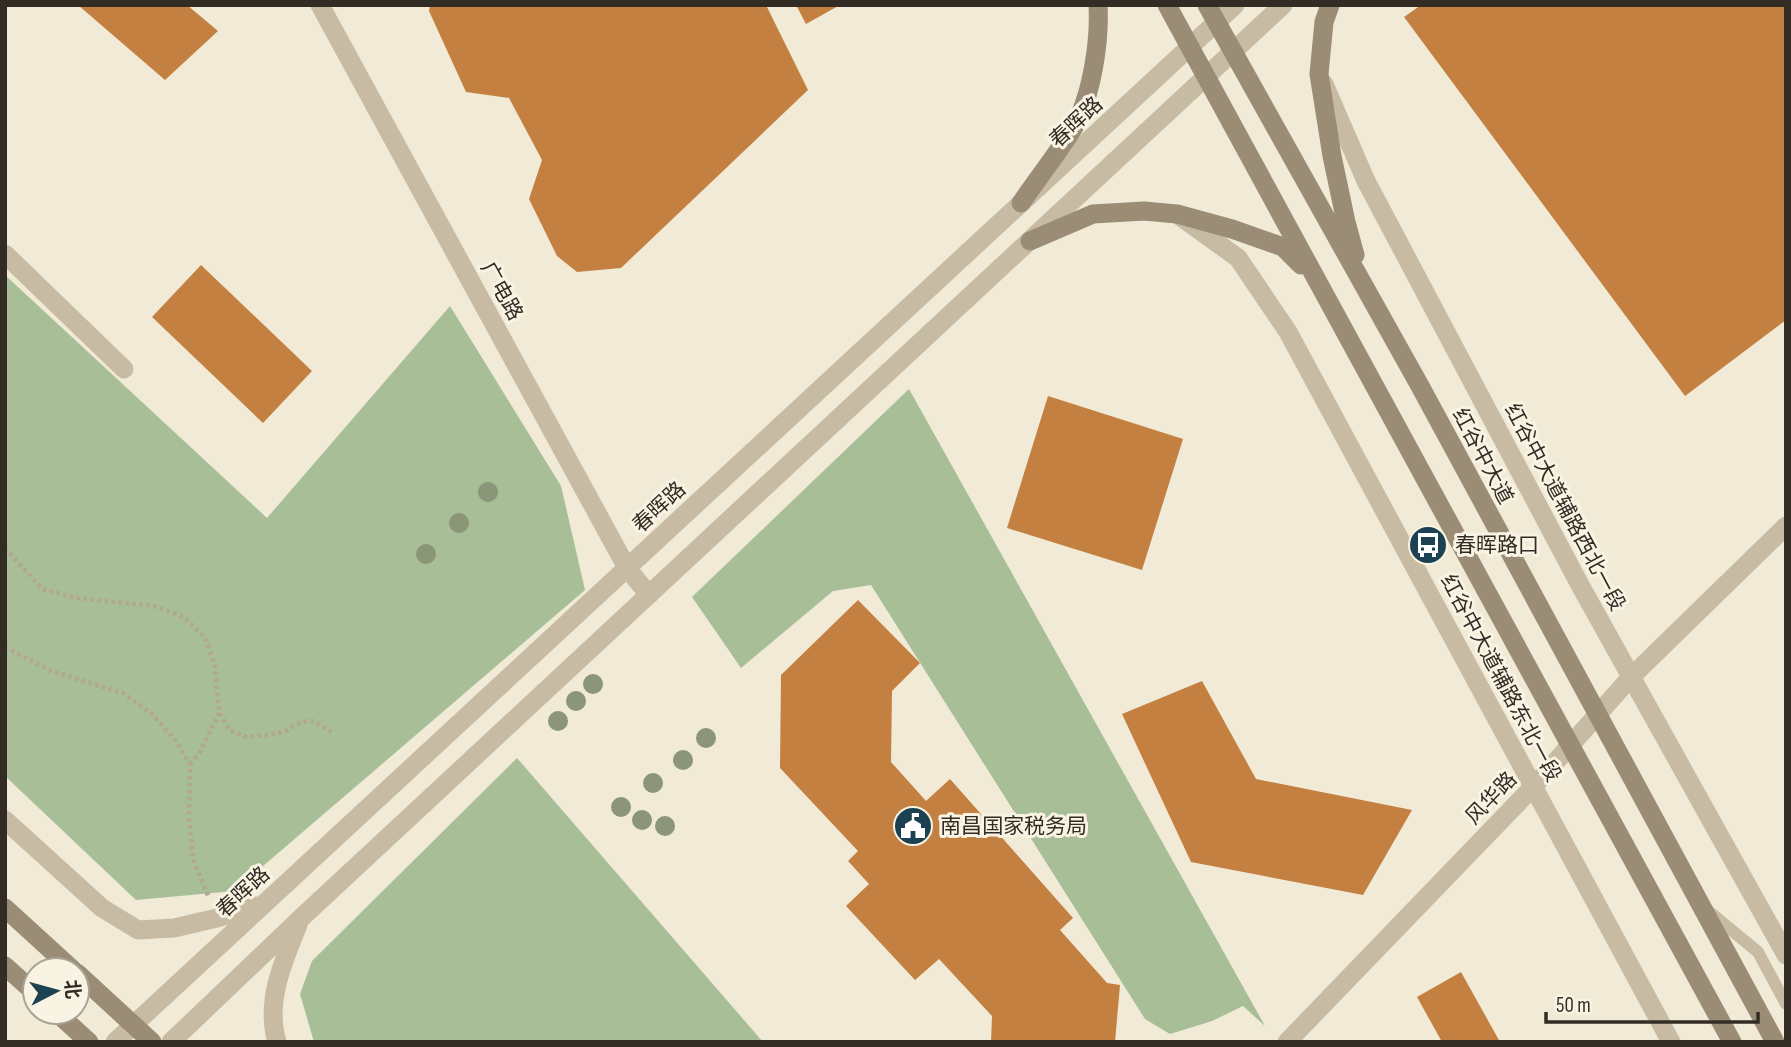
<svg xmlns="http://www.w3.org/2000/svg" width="1791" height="1047" viewBox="0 0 1791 1047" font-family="'Sofia Sans Condensed','Noto Sans SC',sans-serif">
<rect width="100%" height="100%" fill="#f0ead6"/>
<path fill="#a7be97" d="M5,275L267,518L450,306L561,486L585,590L234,891L136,900L5,776Z
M909,389L1265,1026L1243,1006L1212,1021L1170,1034L1145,1019L871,585L833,591L741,668L692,597Z
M517,758L763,1042H314L300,994L312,961Z"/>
<path fill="#c48040" d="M78,5H187L218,31L165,80Z
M430,5H766L808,90L621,268L577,272L557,256L529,199L542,160L509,98L466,92L429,11Z
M796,5H840L806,24Z
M1421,5H1786V320L1685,396L1404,17Z
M201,265L312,371L263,423L152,317Z
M1048,396L1183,439L1142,570L1007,528Z
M858,600L920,663L892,691L891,762L926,801L950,779L1073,918L1060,930L1107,983L1120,985L1115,1042H991L992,1016L939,959L915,980L846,906L869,884L848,861L858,851L780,768L781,675Z
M1202,681L1256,779L1412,810L1363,895L1191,862L1122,714Z
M1461,972L1500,1042H1442L1417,997Z"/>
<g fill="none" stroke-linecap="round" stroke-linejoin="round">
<path stroke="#b3a78d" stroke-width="4.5" stroke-dasharray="3.5 3.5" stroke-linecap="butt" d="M5,548L42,589L76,598L154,606L184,617L205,638L215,665L219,712L230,731L247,737L267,735L284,732L301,722L314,721L333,733
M5,647L51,671L123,693L151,713L176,741L190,764L189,816L193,859L209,898
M190,764L199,754L219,713"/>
<path stroke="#c7bca3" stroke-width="12" d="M1707,910L1758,952L1786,1004"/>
<path stroke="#c7bca3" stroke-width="19" d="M5,254L124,369
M1287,1042L1534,786L1631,677L1786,526"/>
<path stroke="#c7bca3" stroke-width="19" d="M320,5L627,568L649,595
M1324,84L1366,181L1580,585L1786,955
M1181,217L1238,258L1288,332L1671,1042
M5,820L102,908L138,930L174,928L217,918L256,906
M115,1042L1235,5
M171,1042L300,919L1283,5
M277,1042C265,1002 283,962 298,925"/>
<path stroke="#9a8c75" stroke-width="19" d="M1167,5L1732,1042
M1207,5L1420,386L1775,1042
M1330,5L1324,22L1319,74L1332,156L1346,222L1355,255
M1021,203C1038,178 1058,153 1074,127C1092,95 1100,41 1098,5
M1030,241L1093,214L1144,211L1177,214L1232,229L1283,247L1301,265
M5,908L73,970
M5,966L35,993
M77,973L152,1042
M56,1012L89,1042"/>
</g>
<g fill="#8b9577">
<circle cx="488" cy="492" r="10"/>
<circle cx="459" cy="523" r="10"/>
<circle cx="426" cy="554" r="10"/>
<circle cx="593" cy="684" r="10"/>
<circle cx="576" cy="701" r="10"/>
<circle cx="558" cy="721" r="10"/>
<circle cx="706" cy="738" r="10"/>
<circle cx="683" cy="760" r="10"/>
<circle cx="653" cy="783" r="10"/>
<circle cx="621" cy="807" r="10"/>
<circle cx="642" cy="820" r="10"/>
<circle cx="665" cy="826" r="10"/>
</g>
<defs>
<symbol id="bus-disc" viewBox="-11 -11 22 22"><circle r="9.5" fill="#1c4152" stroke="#f8f3e2"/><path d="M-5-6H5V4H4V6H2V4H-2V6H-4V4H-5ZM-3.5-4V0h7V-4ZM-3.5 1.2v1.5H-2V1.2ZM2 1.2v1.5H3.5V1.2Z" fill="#fff"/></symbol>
<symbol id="civic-disc" viewBox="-11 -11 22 22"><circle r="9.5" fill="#1c4152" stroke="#f8f3e2"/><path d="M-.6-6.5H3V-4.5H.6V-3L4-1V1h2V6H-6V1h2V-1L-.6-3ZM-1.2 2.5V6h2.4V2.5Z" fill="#fff"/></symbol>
</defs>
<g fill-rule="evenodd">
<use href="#bus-disc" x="1406" y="523" width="44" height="44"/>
<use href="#civic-disc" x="891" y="804" width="44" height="44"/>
</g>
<g text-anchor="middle" stroke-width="6" stroke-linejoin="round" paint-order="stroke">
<g font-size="21" fill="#322c25" stroke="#f8f3e2">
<text transform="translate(1076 122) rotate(-43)" y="7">春晖路</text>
<text transform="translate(502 291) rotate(61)" y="7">广电路</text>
<text transform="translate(1483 456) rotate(62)" y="7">红谷中大道</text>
<text transform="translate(659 507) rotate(-43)" y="7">春晖路</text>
<text transform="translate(1565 507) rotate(62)" y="7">红谷中大道辅路西北一段</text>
<text transform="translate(1501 678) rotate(62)" y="7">红谷中大道辅路东北一段</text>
<text transform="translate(1491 798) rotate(-46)" y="7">风华路</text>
<text transform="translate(243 892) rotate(-43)" y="7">春晖路</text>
</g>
<g font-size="21" fill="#322c25" stroke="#f8f3e2" text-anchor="start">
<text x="1455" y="552">春晖路口</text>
<text x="940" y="833">南昌国家税务局</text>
</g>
</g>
<rect width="1791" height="1047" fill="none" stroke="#322c25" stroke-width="14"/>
<g transform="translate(56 991) rotate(84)"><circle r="33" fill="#f8f3e2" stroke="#a9a396" stroke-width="2"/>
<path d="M0-5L12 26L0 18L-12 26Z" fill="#1c4152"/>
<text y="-10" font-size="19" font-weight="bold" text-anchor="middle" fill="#322c25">北</text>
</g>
<path d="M1546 1012v10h212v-10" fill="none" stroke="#322c25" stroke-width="3.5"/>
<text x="1556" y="1012" font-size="21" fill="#322c25" stroke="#f8f3e2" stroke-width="5" paint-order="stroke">50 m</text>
</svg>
